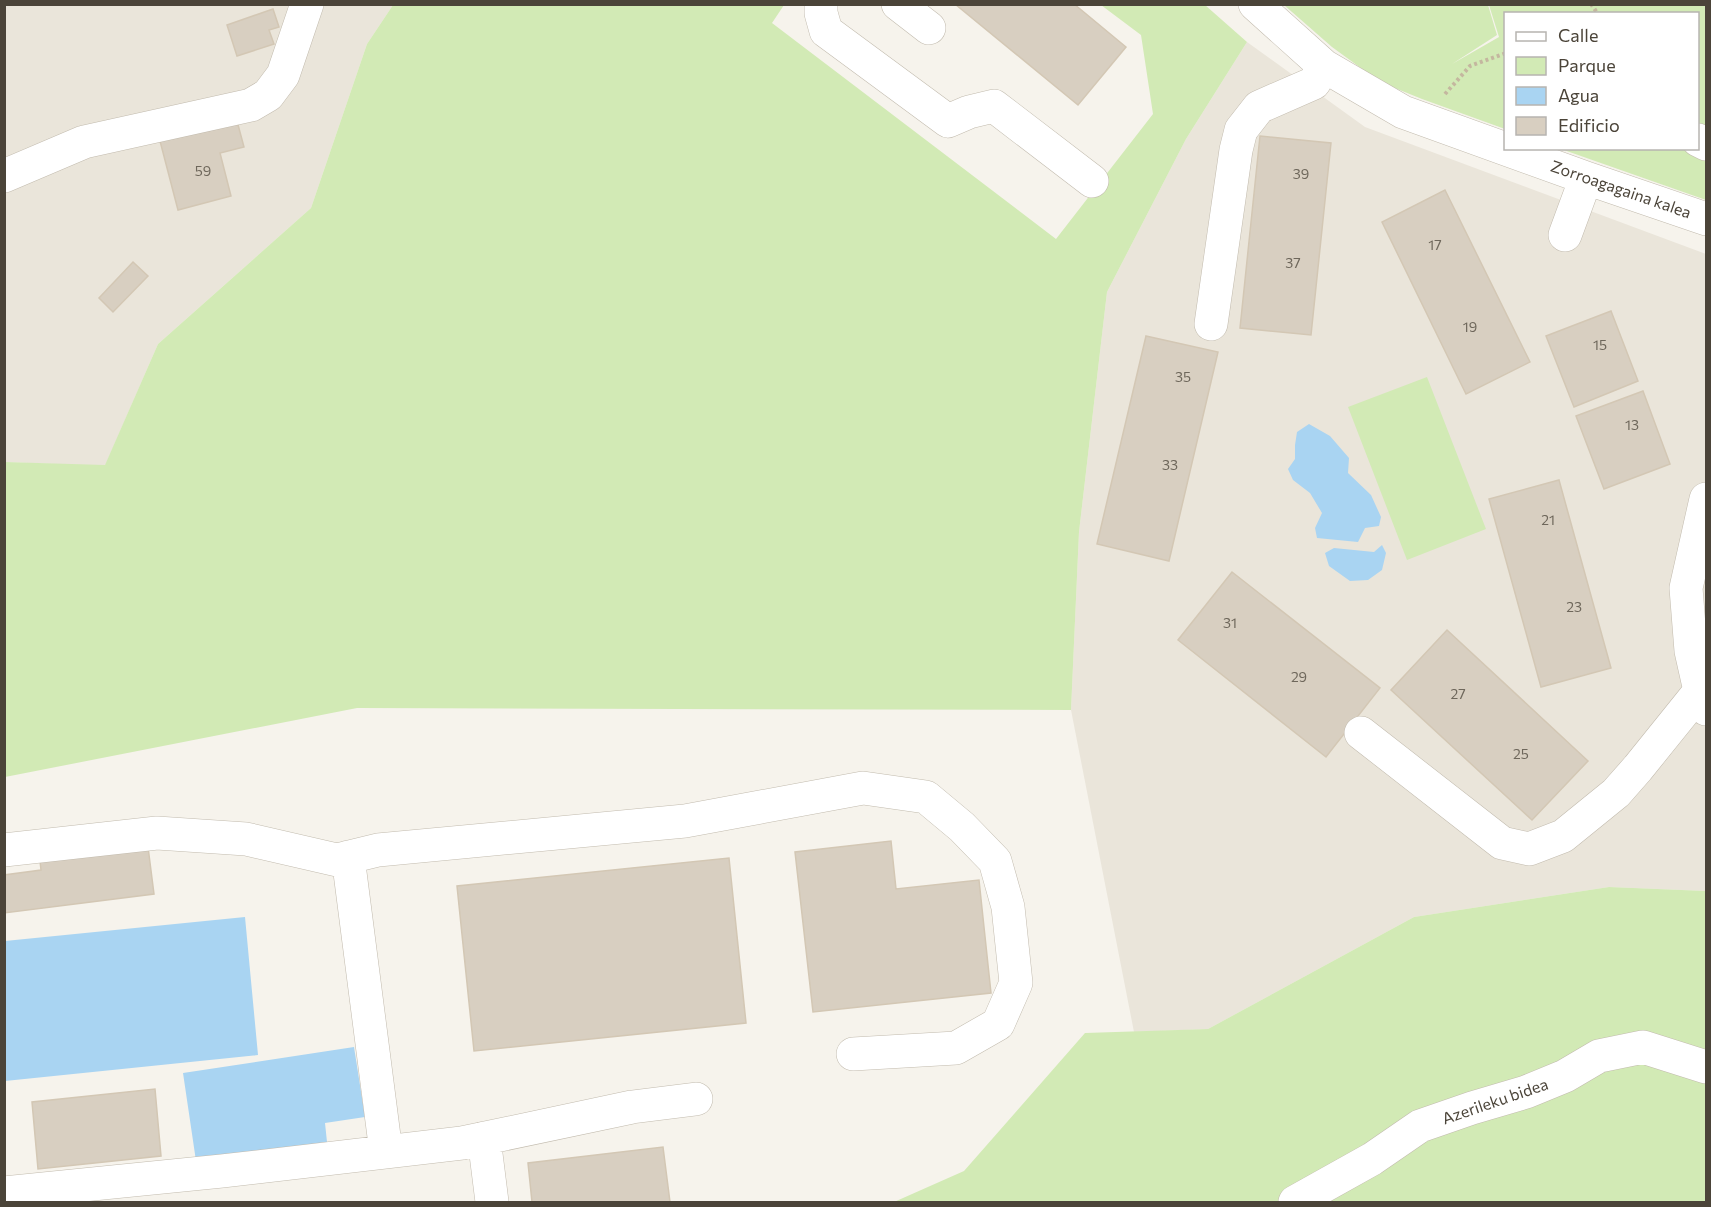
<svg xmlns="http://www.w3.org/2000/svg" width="1711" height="1207" viewBox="0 0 1711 1207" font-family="Commissioner,sans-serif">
<rect width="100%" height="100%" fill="#f6f3ec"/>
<path fill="#eae5da" d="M5,5H393L367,44L311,208L158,344L105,466L5,462Z
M1247,42L1365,127L1706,254V891L1609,887L1414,917L1208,1029L1134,1032L1071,710L1079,532L1107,292L1186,139Z"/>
<path fill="#d2eab5" d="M393,5H784L772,23L1056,239L1153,114L1141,35L1101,5H1205L1247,42L1186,139L1107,292L1079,532L1071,710L357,708L5,777V462L105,465L158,344L311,208L367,44Z
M1284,5H1488L1497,35L1452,64L1499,37L1489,5H1706V200L1561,149L1698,148V14H1506L1505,129L1422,99L1380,82L1332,47Z
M1427,377L1486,529L1407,560L1348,407Z
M1609,887L1706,891V1202H894L964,1171L1085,1033L1208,1029L1414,917Z"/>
<path fill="#a9d4f2" d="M1309,424L1330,436L1349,458L1348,473L1371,495L1381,517L1379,526L1365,528L1358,542L1317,538L1315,528L1322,513L1310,493L1293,480L1288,469L1295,459V445L1297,432Z
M1382,545L1386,553L1382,570L1368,580L1350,581L1329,566L1325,553L1334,548L1374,552Z
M245,917L258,1055L5,1081V941Z
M354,1047L365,1117L325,1123L327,1142L196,1161L183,1073Z"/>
<path fill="#d8cfc1" stroke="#d3c7b4" stroke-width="1.5" d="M955,4H1074L1126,47L1078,105Z
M273,9L279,27L269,30L274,44L237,56L227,25Z
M237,121L244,147L220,153L231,196L178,210L160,141Z
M1260,136L1331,143L1311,335L1240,328Z
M1445,190L1530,362L1466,394L1382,222Z
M133,262L148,276L113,312L99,298Z
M1611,311L1638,381L1574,407L1546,336Z
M1146,336L1218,352L1169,561L1097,544Z
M1643,391L1670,464L1604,489L1576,416Z
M1559,480L1611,668L1541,687L1489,499Z
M1232,572L1380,688L1326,757L1178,640Z
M1447,630L1588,761L1532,820L1391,690Z
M891,841L896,889L979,880L991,993L813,1012L795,852Z
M148,847L154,894L4,913V875L41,870L40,861Z
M729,858L746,1023L474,1051L457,886Z
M155,1089L161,1156L38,1169L32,1102Z
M663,1147L670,1202H532L528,1163Z"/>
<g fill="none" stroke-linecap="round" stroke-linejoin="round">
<defs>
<path id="minor" d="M821,4V13L826,31L948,121L969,112L994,106L1092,181
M898,4L929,28
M1255,4L1324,66L1403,112L1586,178L1706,219
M1698,140L1706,144
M4,176L84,142L251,105L268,95L283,75L307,4
M1565,235L1586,178
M1211,324L1236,150L1241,130L1259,107L1314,83L1324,66
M1706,499L1686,588L1691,651L1700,691L1706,709
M1361,733L1502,843L1529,849L1563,836L1616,793L1638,768L1700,691L1706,693
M4,850L157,833L246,839L337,860L378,850L685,821L863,788L926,797L962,827L995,861L1008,907L1016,983L998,1024L956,1048L853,1054
M348,857L386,1152
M484,1138L492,1202
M4,1193L222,1171L462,1143L632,1107L696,1099
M1295,1202L1372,1159L1420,1126L1472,1108L1526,1092L1565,1076L1599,1056L1643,1047L1706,1067"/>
</defs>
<use href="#minor" stroke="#c2bbae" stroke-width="34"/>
<path stroke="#c4b79f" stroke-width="4" stroke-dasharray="3 3" stroke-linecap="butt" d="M1591,4L1598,14
M1445,94L1470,66L1506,53"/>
<use href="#minor" stroke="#fff" stroke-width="33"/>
</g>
<g text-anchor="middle" stroke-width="4.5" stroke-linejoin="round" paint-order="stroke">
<g font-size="14" fill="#6e675b">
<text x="203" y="176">59</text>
<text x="1301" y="179">39</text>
<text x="1435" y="250">17</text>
<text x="1293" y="268">37</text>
<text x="1470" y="332">19</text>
<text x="1600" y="350">15</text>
<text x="1183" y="382">35</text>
<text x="1632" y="430">13</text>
<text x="1170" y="470">33</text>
<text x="1548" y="525">21</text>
<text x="1574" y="612">23</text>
<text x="1230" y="628">31</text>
<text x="1299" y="682">29</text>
<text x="1458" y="699">27</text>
<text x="1521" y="759">25</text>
</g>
<g font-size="16" fill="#4b4439" stroke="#fff">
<text transform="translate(1621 189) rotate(19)" y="6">Zorroagagaina kalea</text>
<text transform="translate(1495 1101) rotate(-19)" y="6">Azerileku bidea</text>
</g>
</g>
<rect width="1711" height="1207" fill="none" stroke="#4b4439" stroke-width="12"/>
<rect x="1504" y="12" width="195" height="138" fill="#ffffff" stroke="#b7b4b0" stroke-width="1.5"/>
<rect x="1516" y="32" width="30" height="9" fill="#ffffff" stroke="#b7b4b0" stroke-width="1.5"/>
<text x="1558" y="42" font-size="18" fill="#4b4439">Calle</text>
<rect x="1516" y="57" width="30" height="18" fill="#d2eab5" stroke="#b7b4b0" stroke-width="1.5"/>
<text x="1558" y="72" font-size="18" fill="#4b4439">Parque</text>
<rect x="1516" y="87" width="30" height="18" fill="#a9d4f2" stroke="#b7b4b0" stroke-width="1.5"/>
<text x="1558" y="102" font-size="18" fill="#4b4439">Agua</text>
<rect x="1516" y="117" width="30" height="18" fill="#d8cfc1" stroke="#b7b4b0" stroke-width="1.5"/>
<text x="1558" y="132" font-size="18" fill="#4b4439">Edificio</text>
</svg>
